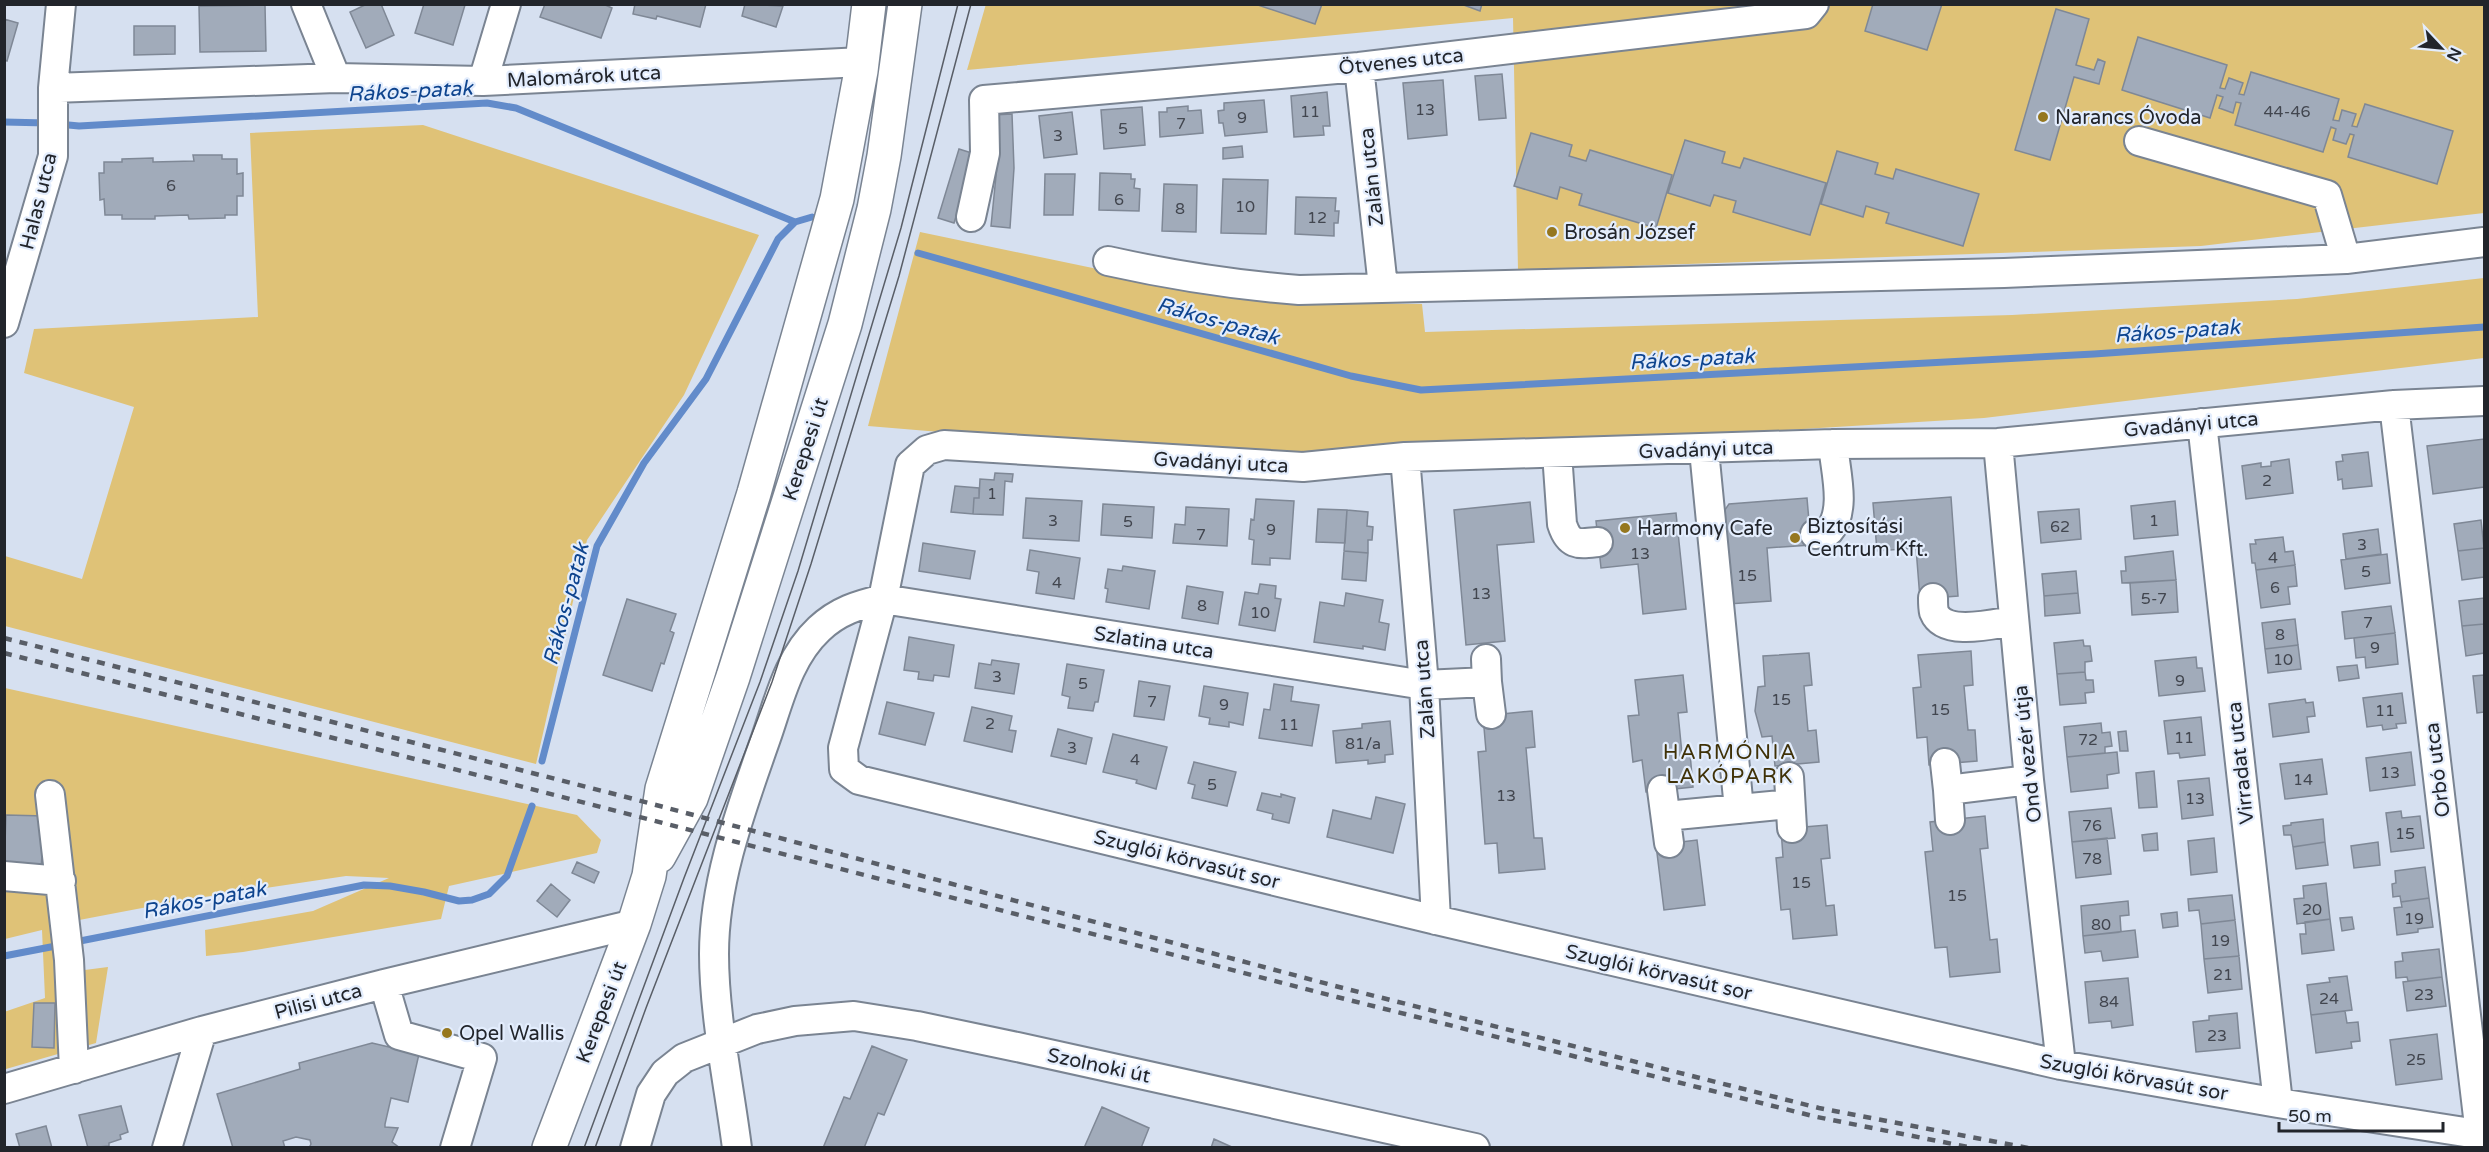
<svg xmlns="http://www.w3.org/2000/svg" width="2489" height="1152" viewBox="0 0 2489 1152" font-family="'Varela Round',sans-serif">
<rect width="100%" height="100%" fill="#d6e0f0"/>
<path fill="#dfc277" d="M986,4L2484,5V213L2201,246L1518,270L1513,18L967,70Z
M423,125L759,235L684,395L587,540L536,764L5,626V556L82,579L134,407L24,373L34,329L258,317L250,133Z
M920,232L1227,296L1300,303L1422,304L1425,332L2012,315L2297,299L2484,278V358L1984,418L1323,458L1227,456L868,426Z
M5,688L577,815L601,840L597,853L449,886L441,919L243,952L206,956L205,930L313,911L389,878L346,876L184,900L74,921L77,971L108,967L96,1043L6,1069L4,1012L45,998L42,930L5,939Z"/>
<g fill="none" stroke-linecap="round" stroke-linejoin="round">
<path stroke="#628bca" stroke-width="7" d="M4,122L47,123
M58,124L79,126L487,103L516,108L795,222
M918,253L1351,376L1421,390L2094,354L2484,327
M542,761L597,546L644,463L706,379L778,239L795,222L812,217
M75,942L364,885L390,886L424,892L459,901L472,900L489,894L507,876L532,806
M4,956L61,945"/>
</g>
<path fill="#a1abba" stroke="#7f8896" stroke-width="1.5" d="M367,4H381L394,35L366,48L350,12Z
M424,4L465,5L453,45L415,33Z
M545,4H603L612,8L601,38L540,17Z
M635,4H706L700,27L657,16L656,19L633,14Z
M745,4L783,6L776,27L742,16Z
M1255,4H1322L1315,24Z
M1461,4H1482L1480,11Z
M1873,4H1942L1927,50L1865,31Z
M265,5L266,51L200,52L199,6Z
M2056,9L2089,19L2076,65L2094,70L2098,59L2105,62L2099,84L2074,77L2050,160L2015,150Z
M4,19L18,23L7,61L4,60Z
M134,26H175V54L134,55Z
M2138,37L2227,65L2220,88L2225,89L2229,78L2243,83L2239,94L2244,95L2251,72L2339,99L2333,120L2339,121L2342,110L2356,114L2352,126L2357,127L2365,104L2453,131L2437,184L2348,157L2354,135L2350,134L2346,144L2333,140L2336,129L2331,127L2323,152L2235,125L2241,103L2236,102L2233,113L2219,108L2223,97L2217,95L2210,118L2122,90Z
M1502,74L1506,118L1479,120L1475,76Z
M1443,80L1447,135L1408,139L1403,83Z
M1327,92L1330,126H1323L1324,135L1294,137L1291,96Z
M1264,100L1267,132L1225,136L1223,123H1219L1218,111L1224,110V103Z
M1188,106V111L1201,110L1203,133L1160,137L1159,112H1167V108Z
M1142,107L1145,145L1104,149L1101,110Z
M1072,112L1077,154L1044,158L1039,116Z
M1012,114L1014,168L1010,228L991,226L997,166L993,115Z
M1531,133L1572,145L1569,156L1586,161L1590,150L1672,175L1656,228L1579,205L1582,194L1560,187L1557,199L1514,186Z
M1685,140L1725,152L1722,163L1740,168L1744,158L1826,183L1810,235L1733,212L1736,201L1714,195L1710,206L1668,193Z
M1242,146L1243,157L1223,159V148Z
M959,149L975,154L954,223L938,218Z
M1837,151L1878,163L1875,174L1893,179L1896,169L1979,194L1963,246L1886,223L1889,213L1866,206L1863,217L1821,204Z
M193,155H222V159H237V174L243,173V196H237V215H225V218L189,219L188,215L155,216V219H122V215H105L104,199L100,200L99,173H104V162H122V159L153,158V162L194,161Z
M1100,173L1131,174V179H1135L1134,188L1140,189L1139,211L1099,210Z
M1045,174H1075L1073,215H1044Z
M1223,179L1268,180L1266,234L1221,233Z
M1164,184L1197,185L1196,232L1162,231Z
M1296,197L1336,198L1335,211H1339L1338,223H1334V236L1295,234Z
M2484,439V487L2433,494L2427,446Z
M2368,452L2372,486L2343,489L2342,479L2338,480L2336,462L2343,461L2342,455Z
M2289,459L2293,493L2246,499L2242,466L2261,463V467L2271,466V462Z
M995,473L1013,474L1012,482L1005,481L1003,515L973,514L974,498H979L980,479L994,480Z
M955,486L979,488V498H974L973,514L951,512Z
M1951,497L1958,596L1920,599L1916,548L1877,551L1873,503Z
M1026,498L1082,501L1079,541L1023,538Z
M1807,498L1811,545L1767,548L1771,601L1728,604L1720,517L1729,504Z
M1256,499L1294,501L1290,559L1270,558V565L1252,564L1254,540L1249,539L1251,519L1254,520Z
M2175,501L2178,535L2134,539L2131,506Z
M1530,502L1534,542L1497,545L1505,641L1466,645L1454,510Z
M1103,504L1154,507L1152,538L1101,535Z
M1186,507L1229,509L1227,546L1173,543L1175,524L1185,525Z
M1318,509L1347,510L1345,543L1316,542Z
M2079,509L2081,539L2041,543L2038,512Z
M1347,510L1368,512L1367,526L1373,527L1372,540H1368V553L1344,551Z
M1676,513L1686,609L1643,614L1638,564L1601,568L1596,521Z
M2481,520L2484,548L2458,551L2454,524Z
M2378,529L2381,554L2346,559L2343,534Z
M2283,537L2285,552L2293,551L2295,565L2256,570L2255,563H2252L2250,544H2256L2255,540Z
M923,543L975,551L970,579L919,571Z
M2484,548V577L2462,580L2458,551Z
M1030,550L1080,558L1074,599L1036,593L1039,572L1027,570Z
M1344,551L1368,553L1366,581L1342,579Z
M2173,551L2176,580L2122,583L2121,571H2126L2125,557Z
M2387,554L2390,583L2345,589L2341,560Z
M2295,565L2297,586L2288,587L2290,604L2261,608L2256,570Z
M1123,566L1155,571L1149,609L1106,602L1108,589L1105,588L1108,569L1122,571Z
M2076,571L2078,593L2044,596L2042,574Z
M2176,580L2178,612L2132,615L2130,583Z
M1260,584L1276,586L1275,598L1281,599L1275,631L1239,625L1245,592L1258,594Z
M1187,586L1223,592L1218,624L1182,618Z
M1346,593L1383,600L1379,622L1389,624L1385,650L1363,646V649L1314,642L1320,602L1344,606Z
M2078,593L2080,613L2045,616L2044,596Z
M2484,598V624L2462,626L2459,601Z
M627,599L676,614L670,631L674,633L664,664L661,663L652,691L603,675Z
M2391,606L2395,633L2345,639L2342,612Z
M2295,619L2298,645L2265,649L2262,623Z
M2484,624V653L2466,656L2462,626Z
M2395,633L2398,664L2366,668L2365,657L2356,658L2354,638Z
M909,637L954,645L949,677L934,675L933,681L918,679L919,672L904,670Z
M2083,640L2084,646H2090L2092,661L2085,662V672L2057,674L2054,643Z
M2298,645L2301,669L2268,673L2265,649Z
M1971,651L1973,685L1964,686L1968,730H1975L1977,761L1929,765L1927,737L1917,738L1913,688L1921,687L1918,655Z
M1809,653L1812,685L1804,686L1808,731L1816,730L1819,762L1775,766L1772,736L1762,737L1755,711L1758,687L1765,686L1763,656Z
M2196,657L2197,668H2202L2205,691L2159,696L2155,661Z
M992,660L1019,664L1014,694L975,688L979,663L991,665Z
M1067,664L1104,670L1098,702H1095L1093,711L1068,708L1070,697L1062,695Z
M2357,665L2359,678L2339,681L2337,667Z
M2085,672L2086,680H2093L2094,692L2085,693L2086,703L2060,705L2057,674Z
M1683,675L1687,712L1678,713L1682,754L1690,753L1693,787L1646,792L1642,760L1633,762L1628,716L1639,715L1635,680Z
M2484,675V712L2477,713L2473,676Z
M1139,681L1170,686L1164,720L1134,716Z
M1274,684L1293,687L1291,701L1319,705L1312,746L1259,738L1264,709L1270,710Z
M1204,686L1248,693L1243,725L1229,722V727L1209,724L1210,718L1199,716Z
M2402,693L2406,723L2396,724L2397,728L2383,730L2382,725L2367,727L2363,698Z
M2305,699L2306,703L2313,702L2315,716L2307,717L2309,732L2273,737L2269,704Z
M887,702L934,713L925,745L879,734Z
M972,707L1012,716L1009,730L1016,731L1012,752L964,741Z
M1532,711L1535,747L1526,748L1534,838H1542L1545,869L1499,873L1497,843L1485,844L1478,752L1486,751L1483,716Z
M2201,717L2205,755L2180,758L2179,753L2168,754L2164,721Z
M1390,721L1393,754L1385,755V762L1368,764V760L1336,763L1333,731L1362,728V724Z
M2101,723L2102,733L2110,732L2112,746L2105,747V753L2067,757L2064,727Z
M1058,729L1092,738L1086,764L1051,756Z
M2126,731L2128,751H2120L2118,732Z
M1113,734L1167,747L1156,789L1136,783L1137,780L1103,772Z
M2117,752L2119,773L2107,775L2108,788L2071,792L2067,757Z
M2411,752L2415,785L2370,791L2366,758Z
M2322,759L2327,794L2285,799L2280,764Z
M1194,762L1236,772L1227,806L1192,798L1195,785L1188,783Z
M2154,771L2157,807L2139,808L2136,773Z
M2209,778L2213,815L2182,819L2178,781Z
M1262,793L1281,797V794L1295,798L1289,823L1272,819L1273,814L1257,810Z
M1376,797L1405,804L1393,853L1327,837L1333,810L1371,819Z
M2111,808L2115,838L2072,842L2069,812Z
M2401,811L2402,818L2420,816L2424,848L2391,852L2386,813Z
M6,815L44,816L41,872L4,871Z
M1985,816L1988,848L1980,849L1990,940L1997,939L2000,972L1950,977L1947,947L1935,948L1925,852L1933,851L1930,822Z
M2323,819L2325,842L2293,847L2291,835H2284L2283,826L2291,825V823Z
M1827,825L1830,858L1821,859L1826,906L1834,905L1837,935L1793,939L1790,909L1781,910L1776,858L1783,857L1781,829Z
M2157,833L2158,850L2144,851L2142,835Z
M2107,838L2111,874L2076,878L2072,842Z
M2214,838L2217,872L2191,875L2188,841Z
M1697,840L1705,905L1664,910L1656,845Z
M2325,842L2328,865L2296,869L2293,847Z
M2378,842L2380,865L2354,868L2351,846Z
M577,862L599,872L594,883L572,873Z
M2425,867L2429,898L2401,902L2400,896L2393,897L2392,884L2396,883L2395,871Z
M2326,883L2330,919L2297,924L2294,899L2304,898L2303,886Z
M551,884L570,900L557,917L537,901Z
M2232,895L2235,920L2201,924L2199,910L2189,911L2188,899Z
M2429,898L2433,927L2418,929V932L2397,935L2394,908L2402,907L2401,902Z
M2128,901L2129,915L2120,916L2121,932L2083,936L2081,906Z
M2177,912L2178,926L2163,928L2161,914Z
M2352,917L2354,929L2342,931L2340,918Z
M2330,919L2334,950L2302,954L2300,934H2306L2305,922Z
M2235,920L2239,956L2204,959L2201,924Z
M2135,930L2138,957L2103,961L2101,951L2085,953L2083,936Z
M2439,949L2442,977L2408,981L2407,977L2396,978L2395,962L2403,961L2402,953Z
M2239,956L2242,989L2208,993L2204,959Z
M2347,976L2352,1010L2311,1015L2307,985L2330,982L2329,978Z
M2442,977L2446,1006L2407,1011L2403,982Z
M2128,978L2133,1025L2112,1028L2111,1021L2089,1023L2085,982Z
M34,1003H55L54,1048L32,1047Z
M2345,1011L2347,1023L2358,1022L2360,1041L2351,1042L2352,1048L2316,1053L2311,1015Z
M2237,1013L2240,1048L2196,1052L2193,1022L2209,1020V1016Z
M2437,1034L2442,1079L2396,1085L2390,1040Z
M372,1043L419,1054L408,1102L391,1098L385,1124V1127L398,1128L392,1142L400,1148H309L311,1144L310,1140L296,1137L283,1141L285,1148H233L217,1094L300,1069L299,1063Z
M872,1046L907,1060L884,1115L878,1113L864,1148H823L844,1097L850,1099Z
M121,1106L128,1132L120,1135L121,1139L109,1143V1146L88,1148L79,1115Z
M1102,1107L1149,1128L1141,1148H1084Z
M46,1126L52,1148H20L16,1134Z
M1214,1139L1234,1148H1211Z"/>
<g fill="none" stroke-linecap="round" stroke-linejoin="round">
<defs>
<path id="minor" d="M306,4L336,78
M1359,67L1383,287
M483,81L506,4
M53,88L336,78L483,81L862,62
M2139,141L2327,195L2346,259
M971,217L985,153L984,100L1359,67L1806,14L1814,4
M1108,261C1171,275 1234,285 1299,290L2004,273L2346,259L2484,242
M4,323L53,156V88L61,4
M2484,401L2394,405L1998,443L1833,444L1405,457L1303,467L944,445L927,450L910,465L883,599L843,748L844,769L859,780L1436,920L2061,1065L2278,1103L2484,1135
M2394,405L2480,1134
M2202,423L2278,1103
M1998,443L2029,780L2061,1065
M1704,450L1739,809
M1557,453L1562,524C1569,546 1578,544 1598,542
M1405,457L1424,685L1436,920
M1815,534L1829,531C1847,510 1835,470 1833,444
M1933,598C1933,602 1933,608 1934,612C1944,637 1993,624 2013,621
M1487,682L1491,714
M1945,763L1948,790L2029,780
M1789,777L1792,828
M1662,790L1669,843
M1948,790L1950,820
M50,795L69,960L74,1069
M1666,816L1790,804
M4,876L61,881
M384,984L399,1035L482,1058L455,1148
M4,1089L202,1031L384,984L634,924
M167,1148L202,1031
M635,1148L651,1094L665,1073L684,1058L757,1029L795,1021L854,1016L917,1026L1017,1047L1475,1148
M737,1148C729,1085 714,1016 714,954C714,880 742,807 766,738C779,701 788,658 819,629C838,611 858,605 883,599L1424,685L1487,682L1486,659"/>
<path id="major" d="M659,856L691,798L733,677L845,324L874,209L884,156L905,4
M549,1148L634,924L649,876L662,789L754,493L837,199L861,71L869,4"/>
</defs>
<use href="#minor" stroke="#7a8492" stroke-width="32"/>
<use href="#major" stroke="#7a8492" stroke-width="36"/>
<use href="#minor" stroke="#fff" stroke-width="28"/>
<use href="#major" stroke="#fff" stroke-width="33"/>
<path stroke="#595e67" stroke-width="1.5" d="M584,1148L684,878L760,682L798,571L901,228L958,4
M595,1148L646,1008L772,682L811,564L899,276L971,4"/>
<path stroke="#595e67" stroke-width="4.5" stroke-dasharray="8 8" stroke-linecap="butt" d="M4,638L626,797L1339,987L1819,1108L2028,1148
M4,653L1337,997L1817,1117L1973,1148"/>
</g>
<g fill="#95771f" stroke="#e3edfd" stroke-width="2">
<circle cx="2043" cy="117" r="6"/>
<circle cx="1552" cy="232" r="6"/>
<circle cx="1625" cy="528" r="6"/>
<circle cx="1795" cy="538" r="6"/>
<circle cx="447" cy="1033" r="6"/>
</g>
<g text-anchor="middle" stroke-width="4.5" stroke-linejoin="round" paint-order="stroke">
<g font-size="16" fill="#42464f">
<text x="1425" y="115">13</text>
<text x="1310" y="117">11</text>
<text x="2287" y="117">44-46</text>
<text x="1242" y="123">9</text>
<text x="1181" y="129">7</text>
<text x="1123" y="134">5</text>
<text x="1058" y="141">3</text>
<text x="171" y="191">6</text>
<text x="1119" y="205">6</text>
<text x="1245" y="212">10</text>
<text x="1180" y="214">8</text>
<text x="1317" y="223">12</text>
<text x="2267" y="486">2</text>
<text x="992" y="499">1</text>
<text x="1053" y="526">3</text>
<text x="2154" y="526">1</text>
<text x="1128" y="527">5</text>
<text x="2060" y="532">62</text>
<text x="1271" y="535">9</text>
<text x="1201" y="540">7</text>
<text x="2362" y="550">3</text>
<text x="1640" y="559">13</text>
<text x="2273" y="563">4</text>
<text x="2366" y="577">5</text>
<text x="1747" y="581">15</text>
<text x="1057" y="588">4</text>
<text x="2275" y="593">6</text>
<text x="1481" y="599">13</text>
<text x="2154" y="604">5-7</text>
<text x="1202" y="611">8</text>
<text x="1260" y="618">10</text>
<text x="2368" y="628">7</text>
<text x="2280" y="640">8</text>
<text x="2375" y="653">9</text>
<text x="2283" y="665">10</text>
<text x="997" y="682">3</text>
<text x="2180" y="686">9</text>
<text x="1083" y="689">5</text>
<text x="1781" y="705">15</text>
<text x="1152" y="707">7</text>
<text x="1224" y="710">9</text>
<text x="1940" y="715">15</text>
<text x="2385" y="716">11</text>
<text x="990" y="729">2</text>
<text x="1289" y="730">11</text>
<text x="2184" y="743">11</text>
<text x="2088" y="745">72</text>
<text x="1363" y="749">81/a</text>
<text x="1072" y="753">3</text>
<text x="1135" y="765">4</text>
<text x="2390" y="778">13</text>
<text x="2303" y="785">14</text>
<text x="1212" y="790">5</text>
<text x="1506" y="801">13</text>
<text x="2195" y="804">13</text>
<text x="2092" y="831">76</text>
<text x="2405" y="839">15</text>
<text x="2092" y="864">78</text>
<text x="1801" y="888">15</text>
<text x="1957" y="901">15</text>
<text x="2312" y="915">20</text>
<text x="2414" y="924">19</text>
<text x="2101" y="930">80</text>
<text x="2220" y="946">19</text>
<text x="2223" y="980">21</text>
<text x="2424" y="1000">23</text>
<text x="2329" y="1004">24</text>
<text x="2109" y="1007">84</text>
<text x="2217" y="1041">23</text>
<text x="2416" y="1065">25</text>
</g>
<g font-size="20" fill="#22252b" stroke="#e3edfd">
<text transform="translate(1401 61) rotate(-6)" y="7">Ötvenes utca</text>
<text transform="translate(584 76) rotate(-3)" y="7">Malomárok utca</text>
<text transform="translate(1371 177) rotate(-96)" y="7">Zalán utca</text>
<text transform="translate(38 201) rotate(-76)" y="7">Halas utca</text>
<text transform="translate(2191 424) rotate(-5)" y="7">Gvadányi utca</text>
<text transform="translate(805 449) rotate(-72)" y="7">Kerepesi út</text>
<text transform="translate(1706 449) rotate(-2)" y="7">Gvadányi utca</text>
<text transform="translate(1221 462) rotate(3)" y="7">Gvadányi utca</text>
<text transform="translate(1154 642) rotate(9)" y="7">Szlatina utca</text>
<text transform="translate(1424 689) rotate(-94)" y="7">Zalán utca</text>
<text transform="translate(2027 754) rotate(-96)" y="7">Ond vezér útja</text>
<text transform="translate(2240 763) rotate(-96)" y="7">Virradat utca</text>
<text transform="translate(2437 770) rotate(-97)" y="7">Orbó utca</text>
<text transform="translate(1187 859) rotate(14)" y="7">Szuglói körvasút sor</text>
<text transform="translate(1659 972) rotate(13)" y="7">Szuglói körvasút sor</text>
<text transform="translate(318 1001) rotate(-15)" y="7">Pilisi utca</text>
<text transform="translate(601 1012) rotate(-69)" y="7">Kerepesi út</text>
<text transform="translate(1099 1065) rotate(12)" y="7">Szolnoki út</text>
<text transform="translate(2134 1077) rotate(10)" y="7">Szuglói körvasút sor</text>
</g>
<g font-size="20" fill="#22252b" stroke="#e3edfd" text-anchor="start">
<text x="2055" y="124">Narancs Óvoda</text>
<text x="1564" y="239">Brosán József</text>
<text x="1807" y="533">Biztosítási<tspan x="1807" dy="23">Centrum Kft.</tspan></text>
<text x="1637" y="535">Harmony Cafe</text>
<text x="459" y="1040">Opel Wallis</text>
</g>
<g font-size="21" font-style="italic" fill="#0e448e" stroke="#e3edfd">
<text transform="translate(410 91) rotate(-3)" y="7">Rákos-patak</text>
<text transform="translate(1218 321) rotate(16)" y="7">Rákos-patak</text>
<text transform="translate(2177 331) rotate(-4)" y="7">Rákos-patak</text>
<text transform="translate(1692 359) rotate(-3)" y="7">Rákos-patak</text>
<text transform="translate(566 604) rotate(-75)" y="7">Rákos-patak</text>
<text transform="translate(204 900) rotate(-11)" y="7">Rákos-patak</text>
</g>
<g font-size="21" letter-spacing="1.5" fill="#3f3107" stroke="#e3edfd">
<text x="1730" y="759">HARMÓNIA<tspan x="1730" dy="24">LAKÓPARK</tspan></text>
</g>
</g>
<rect width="2489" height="1152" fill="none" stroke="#22252b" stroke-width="12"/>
<g transform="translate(2441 48) rotate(116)" stroke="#e3edfd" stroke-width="4.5" paint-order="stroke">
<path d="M0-4.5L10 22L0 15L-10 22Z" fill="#22252b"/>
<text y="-9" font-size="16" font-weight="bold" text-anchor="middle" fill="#22252b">N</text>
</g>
<path d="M2279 1122v9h164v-9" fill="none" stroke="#22252b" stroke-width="3"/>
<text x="2288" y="1122" font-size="18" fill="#22252b" stroke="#e3edfd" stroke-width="4.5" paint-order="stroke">50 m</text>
</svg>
